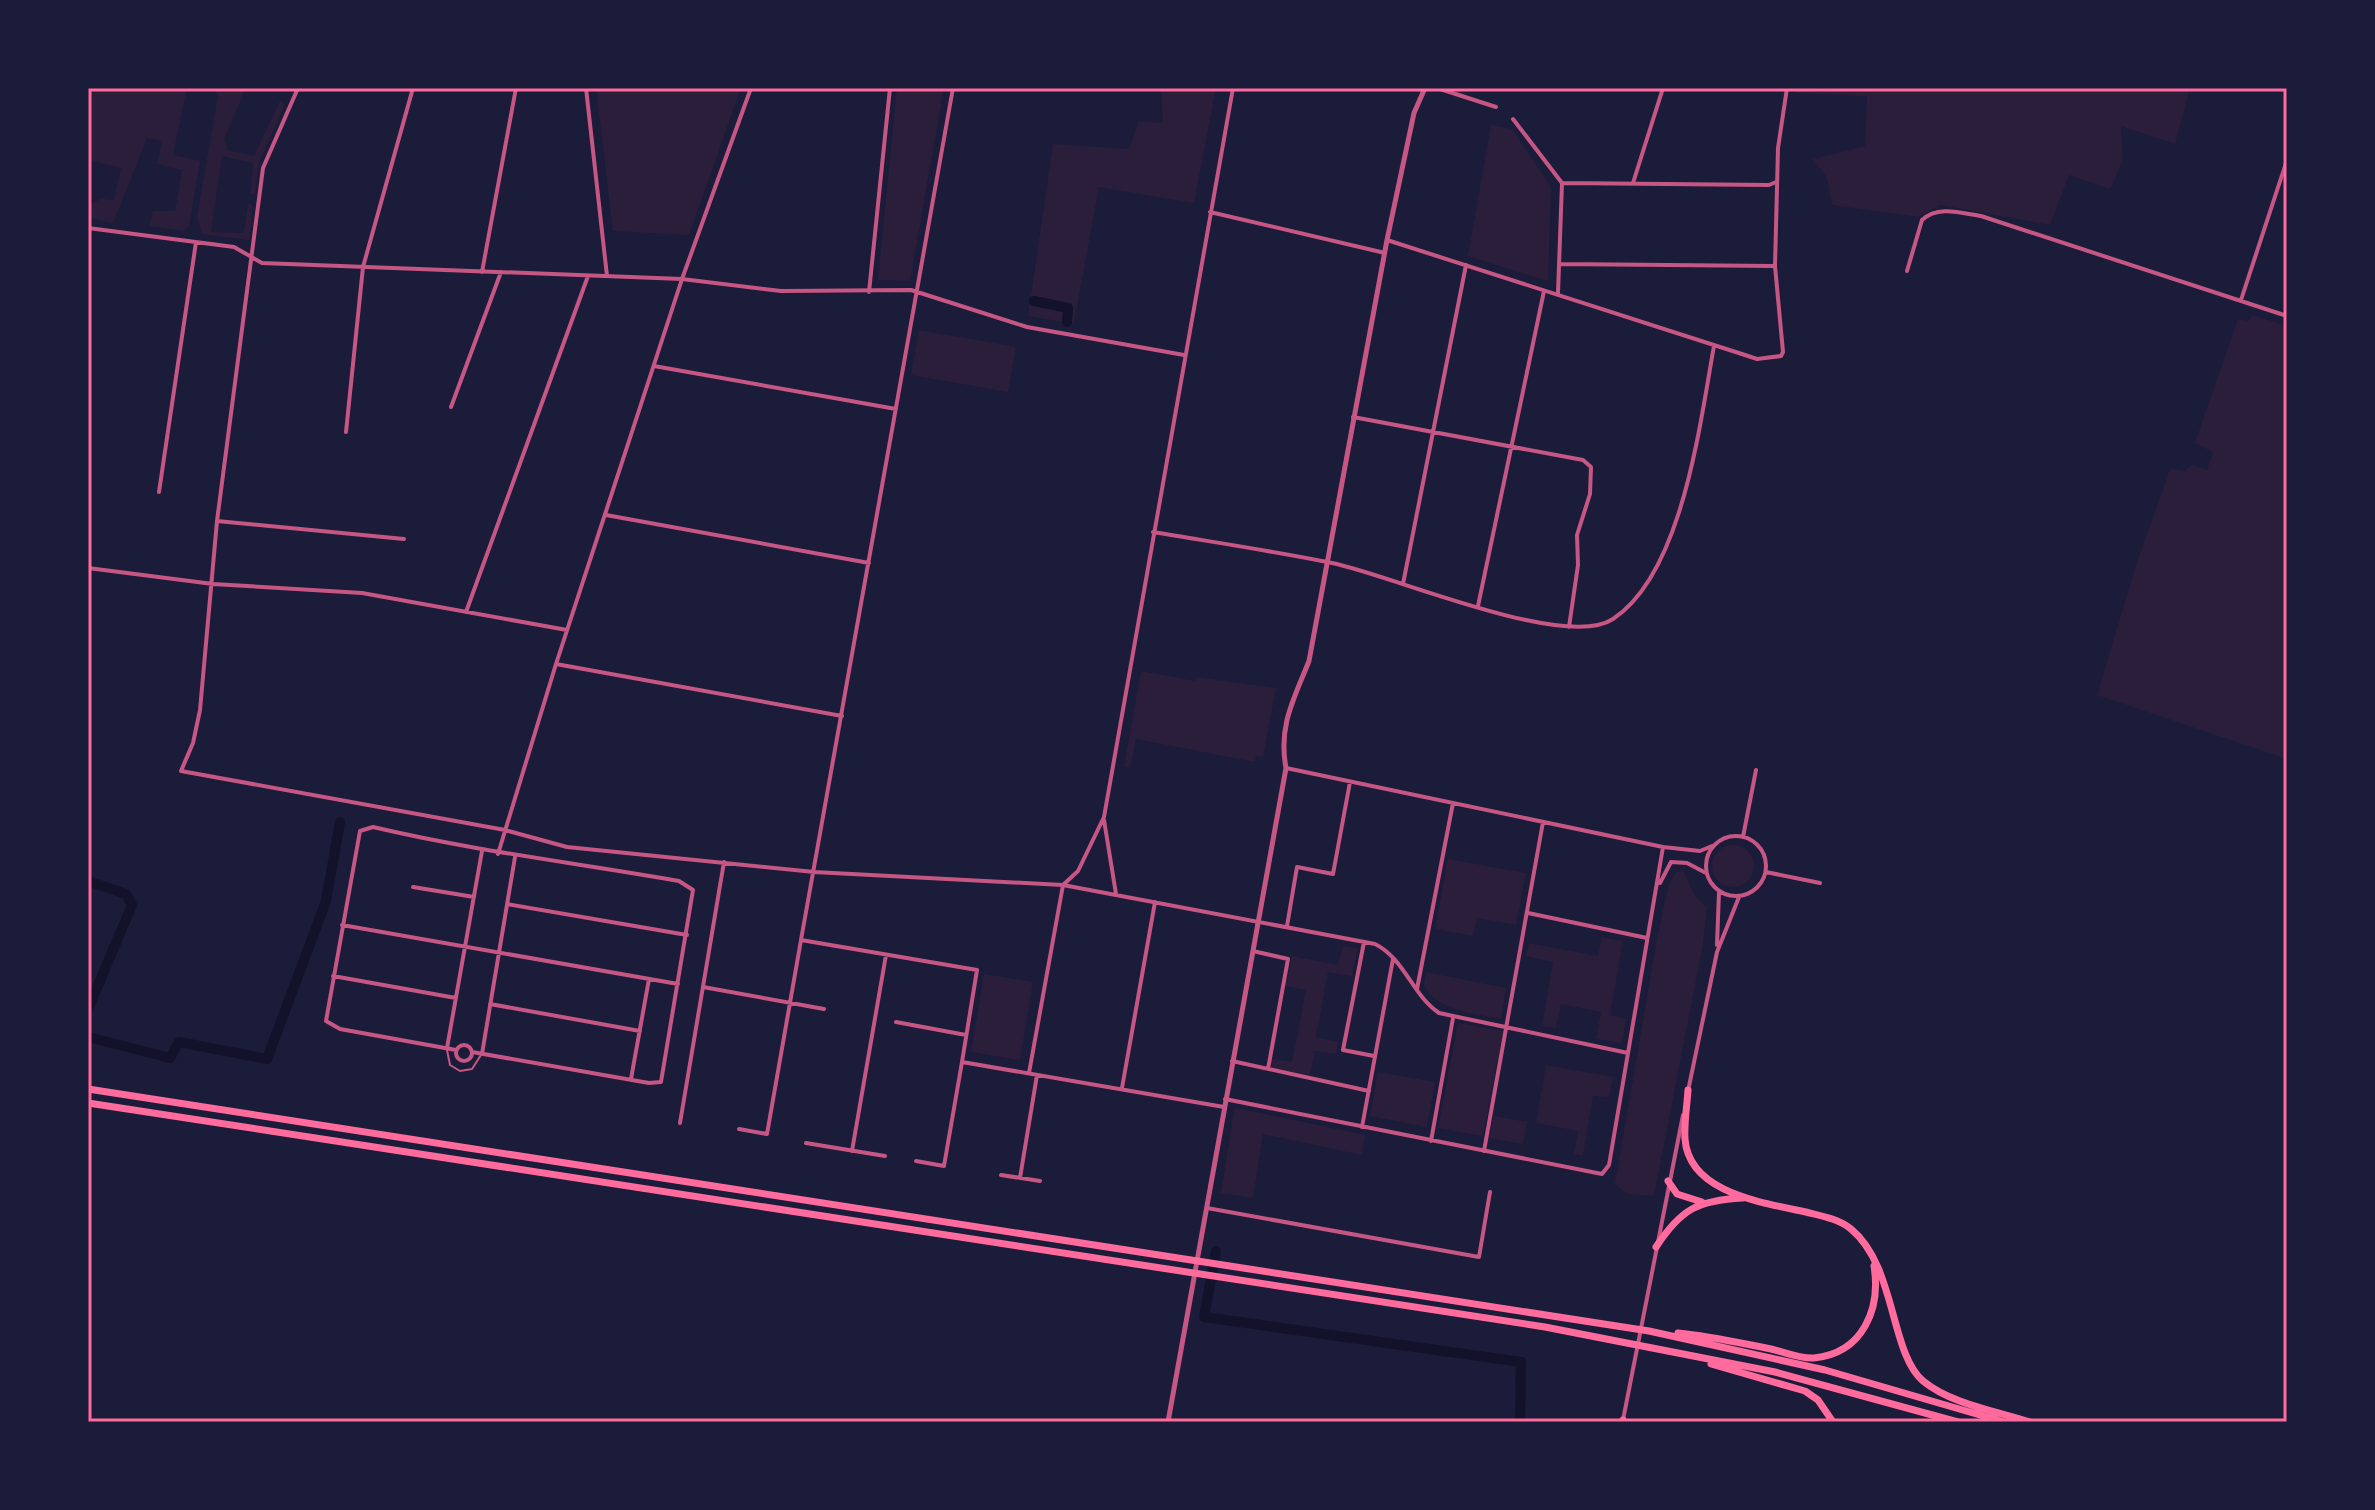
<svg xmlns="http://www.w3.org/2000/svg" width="2375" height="1510" viewBox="0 0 2375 1510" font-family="Overpass,sans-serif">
<rect width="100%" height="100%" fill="#1b1b3a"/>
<path fill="#2a1e3b" d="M88,88H187L173,155L200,161L189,226L183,231L149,226L153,211H175L182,170L157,164L162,141L147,138L113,223L88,218V205L101,199L114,200L121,168L88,160Z
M212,88H246L224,139L228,150L254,156L280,101L285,104L259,163L255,194H250L253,163L222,156L211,232L244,233L248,203L253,205L249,240L202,234L197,217L218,96Z
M596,88H741L689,235L613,231Z
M897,88H944L910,281L878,280Z
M1161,88H1216L1194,203L1099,187L1074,323H1070L1071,306L1045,299L1044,307L1064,310V322L1028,316L1053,144L1129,149L1139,121L1163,123Z
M1795,88H2190L2175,144L2121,126L2123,161L2110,189L2069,175L2050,225L1940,205L1918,217L1832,205L1827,178L1813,159L1865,146L1867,96L1795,93Z
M1491,125L1512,129L1551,187L1548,281L1468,256Z
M2253,315L2287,326V759L2097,695L2136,565L2170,469L2185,471L2192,465L2207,470L2213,452L2195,443L2238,319L2248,322Z
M919,330L1016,347L1008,392L911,375Z
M1141,671L1195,681L1196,677L1276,688L1263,757L1256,756L1255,762L1136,739L1130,768L1124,767Z
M1712 866a21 21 0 1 1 42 0a21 21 0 1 1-42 0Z
M1448,859L1526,873L1516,925L1477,918L1473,936L1435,929Z
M1684,871L1693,893L1707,908L1703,944L1654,1196L1628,1194L1615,1184L1658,933L1669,884L1676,872Z
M1602,937L1623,941L1610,1015L1626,1019L1622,1043L1596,1039L1601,1012L1561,1004L1556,1028L1542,1026L1553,962L1526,956L1529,943L1598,956Z
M1343,946L1358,948L1352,976L1328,972L1316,1037L1338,1042L1336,1054L1315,1051L1310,1075L1271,1068L1273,1059L1292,1062L1306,990L1286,986L1292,956L1338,965Z
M1426,972L1506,988L1501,1019C1474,1013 1439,1012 1424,986Z
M984,974L1033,982L1020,1060L971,1052Z
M1458,1023L1503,1031L1483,1136L1438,1128Z
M1546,1065L1613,1077L1609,1097L1593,1096L1583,1156L1574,1154L1578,1131L1536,1123Z
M1378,1072L1435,1082L1427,1127L1370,1116Z
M1237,1108L1365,1135L1362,1155L1263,1134L1253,1198L1221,1193L1234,1111Z
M1494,1116L1527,1122L1523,1144L1489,1138Z"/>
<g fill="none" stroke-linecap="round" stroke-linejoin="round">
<path stroke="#12122b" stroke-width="10" d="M1034,301L1068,308L1067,322
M88,881L126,894L132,905L88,1009
M88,1037L170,1058L179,1042L267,1059L326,901L340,822
M1216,1251L1204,1317L1521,1362L1520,1422"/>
<path stroke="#c65784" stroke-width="2" d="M447,1050L450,1065L460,1071L472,1069L481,1055"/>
<path stroke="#c65784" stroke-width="4" d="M298,88L263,168L217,521L200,710L193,743L181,771L505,830L567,847L814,872L1063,885L1375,944C1405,959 1412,995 1439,1013L1628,1053
M586,88L607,276
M953,88L801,940L977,970L962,1062L1224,1107
M1437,88L1496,107
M1513,119L1562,183
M1633,183L1663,88
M1210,212L1385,253
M88,228L234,247L262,263L682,279L781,291L911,290L1027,327L1184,355
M1387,240L1745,355L1757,359L1781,356L1783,352L1775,266L1778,148L1787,88
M1560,264L1775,266
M1907,271L1922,220C1938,205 1961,213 1981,216L2287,316
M482,272L516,88
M869,292L890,88
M1558,293L1562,183L1769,185L1776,182
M2241,300L2287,160
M654,366L896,409
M451,407L501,272
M1353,417L1583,460L1591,467L1590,494L1577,535L1578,565L1569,627
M346,432L363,267L413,88
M159,492L196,242
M606,515L869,563
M217,521L404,539
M1153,532C1212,542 1273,551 1332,563C1392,575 1565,651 1613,619C1683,573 1700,422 1714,346
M88,568L213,584L362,593L567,630
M1403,584L1466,265
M1478,606L1544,291
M466,612L588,276
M556,664L842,716
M1286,768L1663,847L1700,851L1712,846
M1104,820L1116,894
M1706 866a30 30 0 1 1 60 0a30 30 0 1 1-60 0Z
M1743,837L1756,770
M498,854L556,664L682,279L751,88
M1766,872L1820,883
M1660,883L1671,862L1687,863L1706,873
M1063,885L1078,871L1104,817L1233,88
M413,887L474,897
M507,904L687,935
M1528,913L1647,938
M342,925L678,984
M1287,926L1297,867L1333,874L1350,782
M1364,942L1343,1050L1374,1056
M1717,945L1719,892
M1253,951L1288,959L1268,1069
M333,976L456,998
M703,987L824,1009
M1417,989L1453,803
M490,1004L640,1031
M896,1022L966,1035
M456 1053a8 8 0 1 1 16 0a8 8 0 1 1-16 0Z
M447,1048L482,851
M456,1050L340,1029L326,1021L360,831L373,827C475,851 576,863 679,881L693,890L661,1082L649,1083L472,1052
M482,1054L515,857
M1232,1061L1369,1091
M1029,1073L1063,885
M631,1079L649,979
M1122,1088L1155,902
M1688,1091L1717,952L1739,897
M1225,1099L1602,1174L1609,1165L1663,847
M680,1123L724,862
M1362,1127L1393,959
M739,1129L767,1134L801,940
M1431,1141L1453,1018
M806,1143L885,1156
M852,1151L886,955
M1484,1151L1543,822
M916,1161L944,1166L962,1062
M1001,1175L1040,1181
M1020,1178L1037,1075
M1207,1208L1479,1257L1490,1192
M1623,1420L1683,1115"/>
<path stroke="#c65784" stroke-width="5" d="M1168,1422L1286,768C1278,726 1294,699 1309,661L1387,240L1414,113L1425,88"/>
<path stroke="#ff6b9d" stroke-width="7" d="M88,1089L1649,1331L1825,1370L2004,1422
M1688,1090C1687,1106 1684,1123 1685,1139C1689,1194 1766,1203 1806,1212C1822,1216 1839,1219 1851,1229C1896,1266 1890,1353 1923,1381C1951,1404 1996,1411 2030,1422
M88,1103L1545,1327L1775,1372L1958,1422
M1668,1181L1677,1194L1702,1202
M1656,1247C1681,1209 1698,1200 1743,1198
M1678,1333C1710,1336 1740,1343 1771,1349C1784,1352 1800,1359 1814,1358C1863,1353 1881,1309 1874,1266
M1711,1364L1805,1391L1818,1400L1833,1422
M1623,1420V1422"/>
</g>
<rect width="2375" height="1510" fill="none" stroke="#1b1b3a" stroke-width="180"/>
<rect x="90" y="90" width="2195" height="1330" fill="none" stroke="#ff6b9d" stroke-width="3"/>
</svg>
